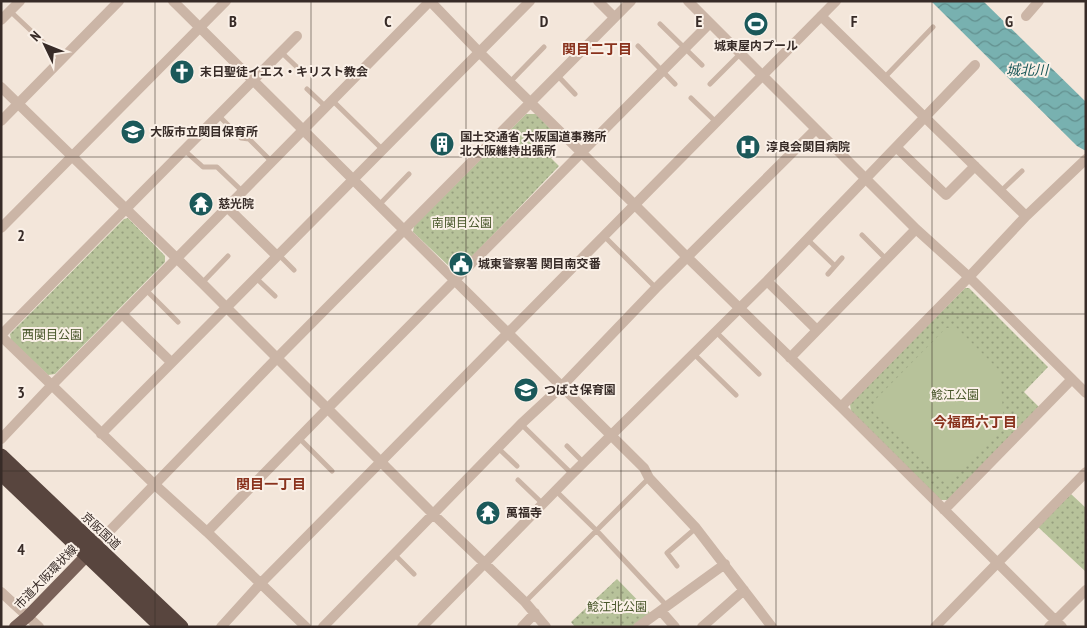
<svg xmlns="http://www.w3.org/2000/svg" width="1087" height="628" viewBox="0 0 1087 628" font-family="'PT Sans Narrow','Noto Sans JP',sans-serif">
<defs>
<pattern id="park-dots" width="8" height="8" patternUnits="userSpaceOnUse" patternTransform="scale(1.25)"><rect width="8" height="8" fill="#b7c29a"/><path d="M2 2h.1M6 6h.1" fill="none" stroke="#969e7e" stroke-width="1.8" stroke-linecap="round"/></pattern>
<pattern id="water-waves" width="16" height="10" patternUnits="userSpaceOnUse" patternTransform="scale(1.25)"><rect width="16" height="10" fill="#78b1b0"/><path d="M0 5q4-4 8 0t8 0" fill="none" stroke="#63908f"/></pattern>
</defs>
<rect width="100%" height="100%" fill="#f3e6da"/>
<path fill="url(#park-dots)" d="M526,114H536L559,138L545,152L559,166L469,260L463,255L451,268L413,232L414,226Z
M128,218L165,256V262L55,374L48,375L11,340L10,334L124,219Z
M965,288H969L1048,367L1024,392L1039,407L948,500H939L851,412L850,404Z
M1071,494L1086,508V572L1038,527Z
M617,579L651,614L633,627H575L571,622Z"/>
<path fill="#b7c29a" d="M956,327L1000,371L1004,426L946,484L873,412L874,401L946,328Z"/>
<path fill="url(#water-waves)" d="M931,1H983L1086,102V151L1077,146Z"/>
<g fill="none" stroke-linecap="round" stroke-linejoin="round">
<path stroke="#cbb5a6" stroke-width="5" d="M10,11L61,59
M660,24L702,65
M638,46L675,84
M281,52L300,70
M557,75L575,94
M884,78L933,27
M510,82L544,47
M710,84L741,53
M307,89L326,107
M691,98L716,122
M333,101L383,150
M218,115L241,138L249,139L272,162
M184,150L203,167H217L242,191
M1001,191L1022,171
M379,205L409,174
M862,235L886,259
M604,236L656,288
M807,239L835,266L842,258
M279,255L294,270
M828,274L835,266
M256,278L275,296
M202,283L228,256
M146,290L178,322
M716,332L759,374
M694,354L736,395
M521,424L572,474
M299,438L332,471
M567,446L583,462
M498,448L517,466
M518,480L543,504
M556,491L597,531L667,606
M394,554L414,574
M677,566L667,553L696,528
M525,602L649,478"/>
<path stroke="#cbb5a6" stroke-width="10" d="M173,1L644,468L649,478L696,528L772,627
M430,1L480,53L635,205L687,257L841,407L1062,627
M598,1L614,17
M688,1L916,229L969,277L1086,393
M821,16L1026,216
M1026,16L1039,1
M1,20L20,1
M1,87L202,283L433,514L525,602L546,627
M1,121L119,1
M896,147L946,195L975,166
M227,207L277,256
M1,228L226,1
M767,281L817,330
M122,314L171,362
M1,335L297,36
M1,336L154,484L207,532L306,627
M790,358L916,229
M841,407L969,277L1026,216L1086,159
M101,434L530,1
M1,439L52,385L430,1
M944,510L1072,379
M207,532L327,409L710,23
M95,546L277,358L631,1
M1,592L39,627
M661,611L675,627
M221,627L261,583L836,1
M323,627L521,424L562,386L656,288L816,129
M422,627L572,474L767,281L975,65
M522,627L535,613
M638,627L725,564
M702,627L744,590
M935,627L1086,472
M1049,627L1086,590"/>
<path stroke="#796158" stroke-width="12" d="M15,627L28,616L93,549"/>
<path stroke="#58453e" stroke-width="15" d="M1,456L181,627
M1,473L162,627"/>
</g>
<path fill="none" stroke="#372b27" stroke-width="1" stroke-opacity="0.55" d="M155,1V627M311,1V627M466,1V627M621,1V627M776,1V627M932,1V627M1,157H1086M1,314H1086M1,471H1086"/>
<defs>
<symbol id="stadium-disc" viewBox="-11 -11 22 22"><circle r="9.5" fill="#1b595a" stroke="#faf0e7"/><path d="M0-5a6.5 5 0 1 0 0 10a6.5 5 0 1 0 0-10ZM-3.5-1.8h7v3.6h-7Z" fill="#fff"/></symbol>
<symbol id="church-disc" viewBox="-11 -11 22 22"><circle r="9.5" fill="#1b595a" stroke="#faf0e7"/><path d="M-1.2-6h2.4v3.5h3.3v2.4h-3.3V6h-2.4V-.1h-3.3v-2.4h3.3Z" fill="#fff"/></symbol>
<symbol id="school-disc" viewBox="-11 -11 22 22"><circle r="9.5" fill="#1b595a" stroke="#faf0e7"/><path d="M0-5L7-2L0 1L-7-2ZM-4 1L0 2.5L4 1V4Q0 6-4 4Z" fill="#fff"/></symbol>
<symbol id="building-disc" viewBox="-11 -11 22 22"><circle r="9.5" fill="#1b595a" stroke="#faf0e7"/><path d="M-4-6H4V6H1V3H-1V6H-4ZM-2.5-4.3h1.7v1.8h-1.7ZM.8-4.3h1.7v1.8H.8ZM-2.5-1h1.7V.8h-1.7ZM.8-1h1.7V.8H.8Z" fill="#fff"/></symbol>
<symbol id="hospital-disc" viewBox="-11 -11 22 22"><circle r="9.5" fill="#1b595a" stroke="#faf0e7"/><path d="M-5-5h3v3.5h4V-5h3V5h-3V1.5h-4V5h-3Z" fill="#fff"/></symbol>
<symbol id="temple-disc" viewBox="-11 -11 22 22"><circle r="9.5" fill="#1b595a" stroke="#faf0e7"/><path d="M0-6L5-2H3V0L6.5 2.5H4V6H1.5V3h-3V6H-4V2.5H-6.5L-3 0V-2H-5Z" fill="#fff"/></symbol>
<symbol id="civic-disc" viewBox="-11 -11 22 22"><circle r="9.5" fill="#1b595a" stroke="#faf0e7"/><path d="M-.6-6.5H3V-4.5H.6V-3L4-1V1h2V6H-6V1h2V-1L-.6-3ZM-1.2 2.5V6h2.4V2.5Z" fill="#fff"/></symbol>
</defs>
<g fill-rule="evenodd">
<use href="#stadium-disc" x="742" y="10" width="28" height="28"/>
<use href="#church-disc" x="168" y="58" width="28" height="28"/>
<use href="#school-disc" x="119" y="118" width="28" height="28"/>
<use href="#building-disc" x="428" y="130" width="28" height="28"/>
<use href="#hospital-disc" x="734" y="133" width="28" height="28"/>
<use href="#temple-disc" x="187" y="190" width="28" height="28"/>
<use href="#civic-disc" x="447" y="250" width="28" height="28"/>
<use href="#school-disc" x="512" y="376" width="28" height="28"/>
<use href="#temple-disc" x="474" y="499" width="28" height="28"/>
</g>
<g text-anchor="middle" stroke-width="4" stroke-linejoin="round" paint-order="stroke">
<g font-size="12" font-weight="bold" fill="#372b27" stroke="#faf0e7" text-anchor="start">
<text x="756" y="50" text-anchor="middle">城東屋内プール</text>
<text x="200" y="76">末日聖徒イエス・キリスト教会</text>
<text x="150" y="136">大阪市立関目保育所</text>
<text x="460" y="141">国土交通省 大阪国道事務所<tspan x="460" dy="14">北大阪維持出張所</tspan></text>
<text x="766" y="151">淳良会関目病院</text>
<text x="218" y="208">慈光院</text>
<text x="478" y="268">城東警察署 関目南交番</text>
<text x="544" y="394">つばさ保育園</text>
<text x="506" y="517">萬福寺</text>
</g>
<g font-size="12" fill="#48562a" stroke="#faf0e7">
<text x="462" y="227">南関目公園</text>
<text x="52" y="339">西関目公園</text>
<text x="955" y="399">鯰江公園</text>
<text x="617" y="611">鯰江北公園</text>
</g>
<g font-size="12" fill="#372b27" stroke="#faf0e7">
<text transform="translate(101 531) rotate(43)" y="4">京阪国道</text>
<text transform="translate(46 577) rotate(-46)" y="4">市道大阪環状線</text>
</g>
<g font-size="14" font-weight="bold" fill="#89321d" stroke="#faf0e7">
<text x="597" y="54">関目二丁目</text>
<text x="975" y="427">今福西六丁目</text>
<text x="271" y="489">関目一丁目</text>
</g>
<g font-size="14" font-style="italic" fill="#1b595a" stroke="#faf0e7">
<text x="1027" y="75">城北川</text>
</g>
</g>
<g font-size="16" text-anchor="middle" font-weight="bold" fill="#372b27" stroke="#faf0e7" stroke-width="4" stroke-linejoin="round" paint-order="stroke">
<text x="233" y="27">B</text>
<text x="388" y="27">C</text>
<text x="544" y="27">D</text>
<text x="699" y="27">E</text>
<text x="854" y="27">F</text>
<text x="1009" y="27">G</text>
<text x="21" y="241">2</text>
<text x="21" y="398">3</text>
<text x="21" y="555">4</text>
</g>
<rect width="1087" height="628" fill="none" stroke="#372b27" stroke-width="5"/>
<g transform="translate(45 45) rotate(313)" stroke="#faf0e7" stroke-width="4" paint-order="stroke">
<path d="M0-4L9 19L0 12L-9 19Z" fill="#372b27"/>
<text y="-8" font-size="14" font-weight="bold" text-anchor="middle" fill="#372b27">N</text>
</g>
</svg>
